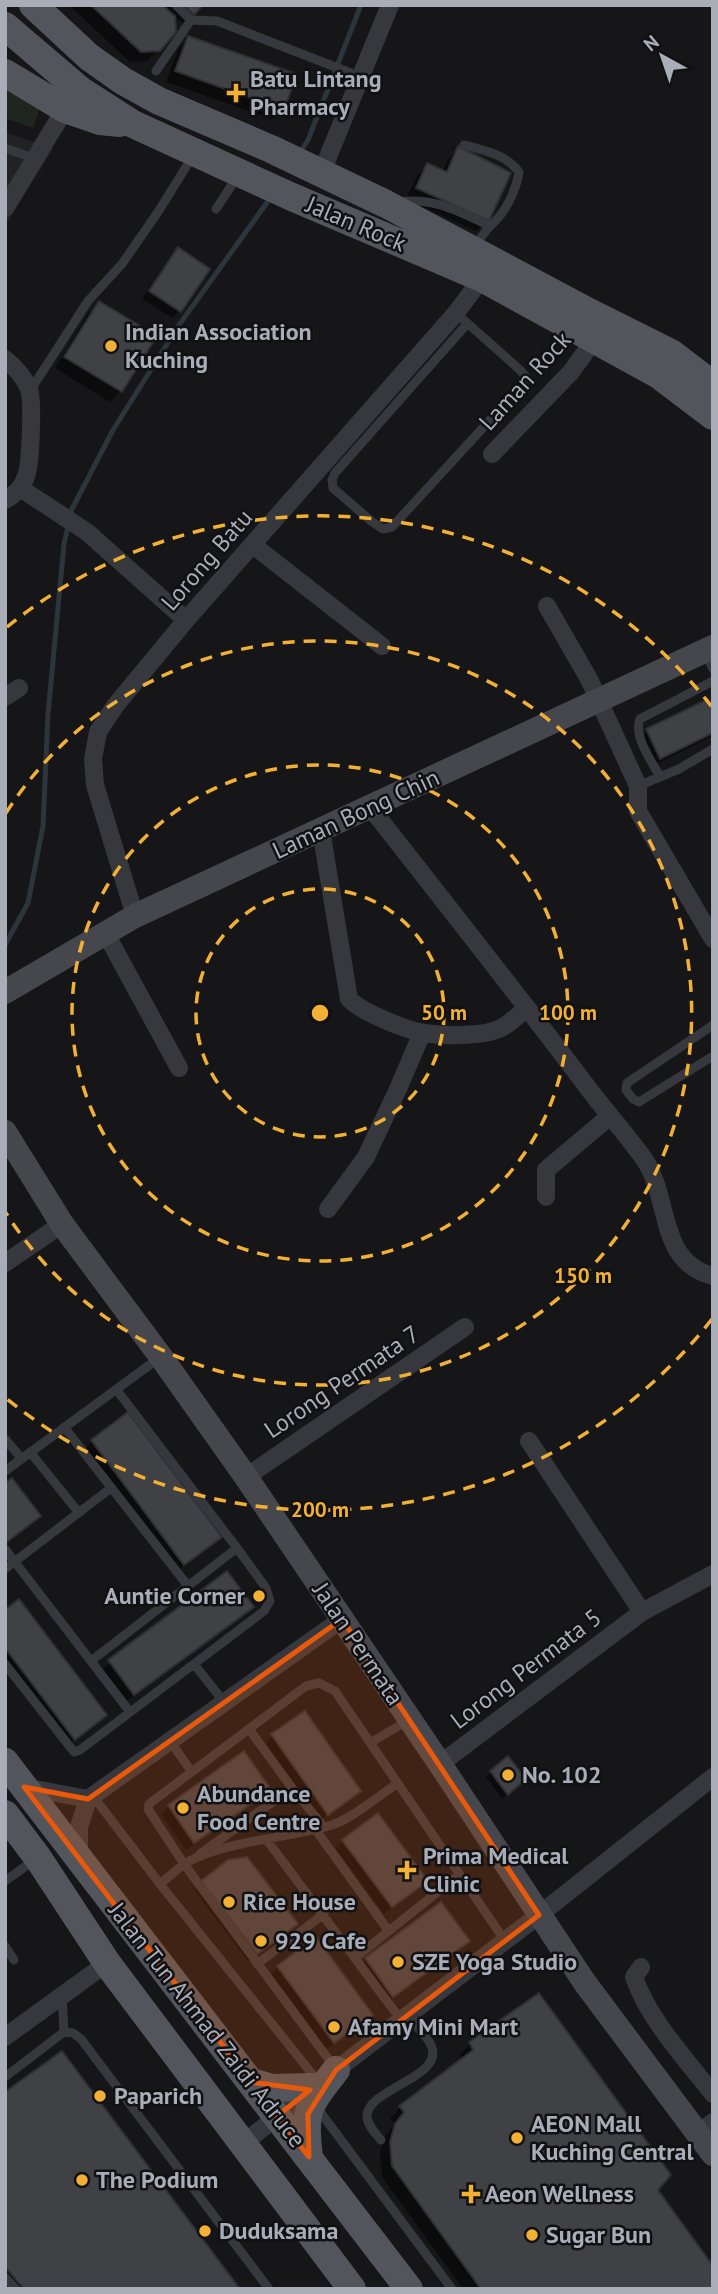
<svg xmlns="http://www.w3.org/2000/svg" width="718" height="2294" viewBox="0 0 718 2294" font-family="'PT Sans',sans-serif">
<rect width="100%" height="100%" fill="#161618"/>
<path fill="#222225" d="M5,132L53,149L5,226Z"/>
<path fill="#1e261f" d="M5,89L41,105L33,128L5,118Z"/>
<path fill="#0007" d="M69,5H201L183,24L173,15L158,50L147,61L130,62Z
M188,38L283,109L272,119L166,82L178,49Z
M459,148L487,220L476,231L406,199L417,176L428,165L442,172L448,159Z
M178,250L179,311L172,318L142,299L170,258Z
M99,303L121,391L110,402L55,368L88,314Z
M707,701L713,712V736L652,766L639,739L647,731Z
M92,1441L219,1537L176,1572L84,1449Z
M227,1574L243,1614L125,1702L101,1670Z
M5,1612L105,1715L66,1746L5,1666Z
M272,1736L359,1791L319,1821L265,1744Z
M244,1754L269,1789L261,1797L186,1850L161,1814L169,1806Z
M508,1759L523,1779L502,1799L486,1777Z
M343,1841L425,1881L384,1914L336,1849Z
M202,1882L296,1924L248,1961L194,1890Z
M468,1941L385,2004L358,1967L366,1960Z
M278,1967L362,2023L325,2050L270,1975Z
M470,2044L656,2189L713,2289H463L382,2177L380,2154L384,2137L395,2124L390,2118L407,2101L463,2060L460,2054Z
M5,2095L238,2289H5Z"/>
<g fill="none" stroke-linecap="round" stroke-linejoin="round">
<path stroke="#2c353c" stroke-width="5" d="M299,154L308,140L361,5
M5,945L28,903L43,826L48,714L64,544L72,509L113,430L179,325L271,197"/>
</g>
<path fill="#404145" stroke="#303034" stroke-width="2" d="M91,5H162L175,16L176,32L160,51L141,52Z
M184,5H203L194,15Z
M188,36L297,74L284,110L175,71Z
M458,146L511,173L489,221L416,188L427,163L447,172Z
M178,247L210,269L181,312L149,291Z
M99,301L157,336L122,392L64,357Z
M708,699L713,708V733L660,759L646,729Z
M128,1412L222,1537L184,1565L91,1440Z
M12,1478L41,1516L7,1542L5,1540V1483Z
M227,1571L254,1607L134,1695L108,1660Z
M19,1599L107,1715L75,1740L5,1648V1610Z
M305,1711L361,1791L328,1815L271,1734Z
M244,1751L271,1790L194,1843L168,1805Z
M508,1756L526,1779L508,1795L490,1771Z
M378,1813L428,1881L392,1907L342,1840Z
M247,1857L298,1924L257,1954L201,1881L228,1860Z
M441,1902L470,1941L393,1997L365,1958Z
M316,1937L373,2015L334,2043L277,1966Z
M539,1993L671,2175L658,2190L713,2266V2289H481L392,2166L390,2142L395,2124L404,2112L399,2106L473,2050L469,2042Z
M62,2051L240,2289H24L5,2267V2092Z"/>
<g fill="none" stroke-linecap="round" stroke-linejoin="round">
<path stroke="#37383d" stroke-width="9" d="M176,5L191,20L217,21L361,77
M156,71L191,20
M464,145C483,150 507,155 519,172C516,191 505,214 490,226
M5,148L36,159
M398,202C434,197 458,211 490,226L474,246
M216,209L237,177
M456,313L520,370L526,377L524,383L392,527L383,529L371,521L333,488L332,480L335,473L467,324
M30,391L88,301L122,264L158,212L194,154
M705,652L713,669
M660,777C652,761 633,737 640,719L713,681
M638,786L679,769L713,749
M713,1025L627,1083L626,1090L633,1099L639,1102L713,1056
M64,1427L188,1586
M5,1439L22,1459
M30,1452L79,1513
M5,1471L159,1358
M5,1549L130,1712
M5,1569L111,1488
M91,1661L237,1548
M5,1664L74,1752L80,1750L264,1611L270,1601L266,1588L237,1548L116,1389
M194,1664L224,1702
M249,1729L292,1788L324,1827
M170,1741L191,1771
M370,1743L407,1721
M397,1784C378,1796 353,1818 332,1825C287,1839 225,1840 184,1864L148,1809L149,1804L306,1686L319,1683L335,1691L505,1941
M93,1796L160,1884L317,2080
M315,1829L388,1930
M266,1839L401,2020
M200,1854L292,1788
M5,1881L36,1859
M160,1884L184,1864L335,2068
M5,1946L14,1960
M355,1958L459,1875
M257,1964L324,1914
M62,1996L64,2032
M5,2077L64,2032L73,2033L81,2039L269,2289
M315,2105L452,2289
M381,2140C376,2134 368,2126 367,2117C366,2088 446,2078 431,2045C426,2034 414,2025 406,2016
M5,2277L16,2289"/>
<path stroke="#37383d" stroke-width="18" d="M321,174L390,5
M5,208L65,109
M5,359C15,367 24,377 29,389C33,400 31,464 26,476C23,486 15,495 5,500
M492,454L571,372L594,340
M20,488L87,532L186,620
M253,545L382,646
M547,606L589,679L638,786V811L713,939
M5,697L19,688
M370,807C442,899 515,991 585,1084C604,1110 626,1133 644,1159C671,1198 657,1262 713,1276
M321,830L349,999C362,1012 405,1030 424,1033C443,1036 483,1037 501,1028C510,1024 519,1014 527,1008
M135,916L95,785L93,759L98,732L115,706L186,620L456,313L482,278
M105,932L179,1068
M546,1197V1170L610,1116
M328,1209L366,1157L398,1089L422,1033
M5,1263L62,1224
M529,1441L642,1612
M246,1477L465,1327
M440,1764L642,1612L713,1574
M24,1787L88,1799
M79,1859V1827L88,1799L342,1619
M641,1967L634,1977C649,2020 685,2058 713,2094
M5,2037L107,1963
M696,2134L713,2122
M244,2143L319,2083L539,1915L713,1777"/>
<path stroke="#45474d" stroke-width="24" d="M5,992L135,916L713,647
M5,1132L62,1224L161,1357L246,1477L440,1764L585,1983L713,2154"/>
<path stroke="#53555c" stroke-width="28" d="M33,5L89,57L123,81L159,101L271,149L386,204L589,312L671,353L713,385
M5,26L80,90L133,124L292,197L482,278L659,375L713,416
M5,73L65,109L100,121L120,123
M5,1762L409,2289
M5,1814L38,1858L107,1963L352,2289
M251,2082L272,2088L314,2087
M309,2157C303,2110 308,2106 336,2070"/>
</g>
<path fill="#e8590c" fill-opacity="0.2" stroke="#e8590c" stroke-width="5" stroke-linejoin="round" d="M342,1619L539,1915L336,2070L308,2114L309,2157L277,2116L310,2090L251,2082L24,1787L88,1799Z"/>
<g fill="none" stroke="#f2b134" stroke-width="3.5" stroke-dasharray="12 9">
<circle cx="320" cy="1013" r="124"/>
<circle cx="320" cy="1013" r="248"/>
<path d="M6 813A372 372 0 1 1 6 1213"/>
<path d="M712 1319A497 497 0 0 1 7 1399M7 627A497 497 0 0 1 712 707"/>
</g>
<g fill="#f2b134" stroke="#111113" stroke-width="2.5">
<path d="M232.5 82.5h7v7h7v7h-7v7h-7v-7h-7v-7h7z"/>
<circle cx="111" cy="346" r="7"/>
<circle cx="259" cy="1596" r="7"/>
<circle cx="508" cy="1775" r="7"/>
<circle cx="183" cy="1808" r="7"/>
<path d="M403.5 1859.5h7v7h7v7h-7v7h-7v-7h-7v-7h7z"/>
<circle cx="229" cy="1902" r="7"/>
<circle cx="261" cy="1941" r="7"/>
<circle cx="398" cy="1962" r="7"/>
<circle cx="334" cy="2027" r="7"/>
<circle cx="100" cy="2096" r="7"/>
<circle cx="517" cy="2138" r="7"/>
<circle cx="82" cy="2180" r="7"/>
<path d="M467.5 2183.5h7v7h7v7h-7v7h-7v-7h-7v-7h7z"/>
<circle cx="205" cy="2231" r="7"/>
<circle cx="532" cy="2235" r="7"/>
</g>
<g text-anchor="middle" stroke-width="5" stroke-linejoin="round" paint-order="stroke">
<g font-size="24" font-weight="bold" fill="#a8adb8" stroke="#111113" text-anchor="start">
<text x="250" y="87">Batu Lintang<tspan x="250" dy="28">Pharmacy</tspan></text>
<text x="125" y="340">Indian Association<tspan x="125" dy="28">Kuching</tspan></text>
<text x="245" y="1604" text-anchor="end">Auntie Corner</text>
<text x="522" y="1783">No. 102</text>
<text x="197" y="1802">Abundance<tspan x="197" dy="28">Food Centre</tspan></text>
<text x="423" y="1864">Prima Medical<tspan x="423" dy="28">Clinic</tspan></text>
<text x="243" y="1910">Rice House</text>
<text x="275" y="1949">929 Cafe</text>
<text x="412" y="1970">SZE Yoga Studio</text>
<text x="348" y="2035">Afamy Mini Mart</text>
<text x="114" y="2104">Paparich</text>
<text x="531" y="2132">AEON Mall<tspan x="531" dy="28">Kuching Central</tspan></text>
<text x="96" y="2188">The Podium</text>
<text x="485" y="2202">Aeon Wellness</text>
<text x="219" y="2239">Duduksama</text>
<text x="546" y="2243">Sugar Bun</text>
</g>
<g font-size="24" fill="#a8adb8" stroke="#111113">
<text transform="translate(356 224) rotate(23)" y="8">Jalan Rock</text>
<text transform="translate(525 381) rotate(-48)" y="8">Laman Rock</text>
<text transform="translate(207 560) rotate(-49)" y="8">Lorong Batu</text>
<text transform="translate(356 814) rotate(-25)" y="8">Laman Bong Chin</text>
<text transform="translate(342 1382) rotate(-34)" y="8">Lorong Permata 7</text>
<text transform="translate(358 1644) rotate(56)" y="8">Jalan Permata</text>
<text transform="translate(526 1669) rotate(-37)" y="8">Lorong Permata 5</text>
<text transform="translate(207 2025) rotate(52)" y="8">Jalan Tun Ahmad Zaidi Adruce</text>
</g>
</g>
<circle cx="320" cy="1013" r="10" fill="#f2b134" stroke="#111113" stroke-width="3.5"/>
<g font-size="21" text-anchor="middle" font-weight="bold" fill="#f2b134" stroke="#111113" stroke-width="5" stroke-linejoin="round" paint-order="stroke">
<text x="444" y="1020">50 m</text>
<text x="568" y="1020">100 m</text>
<text x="583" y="1283">150 m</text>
<text x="320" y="1517">200 m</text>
</g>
<rect width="718" height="2294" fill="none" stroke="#a8adb8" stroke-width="14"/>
<g transform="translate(662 56) rotate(320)" stroke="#111113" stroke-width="5" paint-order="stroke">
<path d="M0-5L12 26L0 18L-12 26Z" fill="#a8adb8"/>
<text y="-10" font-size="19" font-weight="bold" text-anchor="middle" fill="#a8adb8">N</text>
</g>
</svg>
